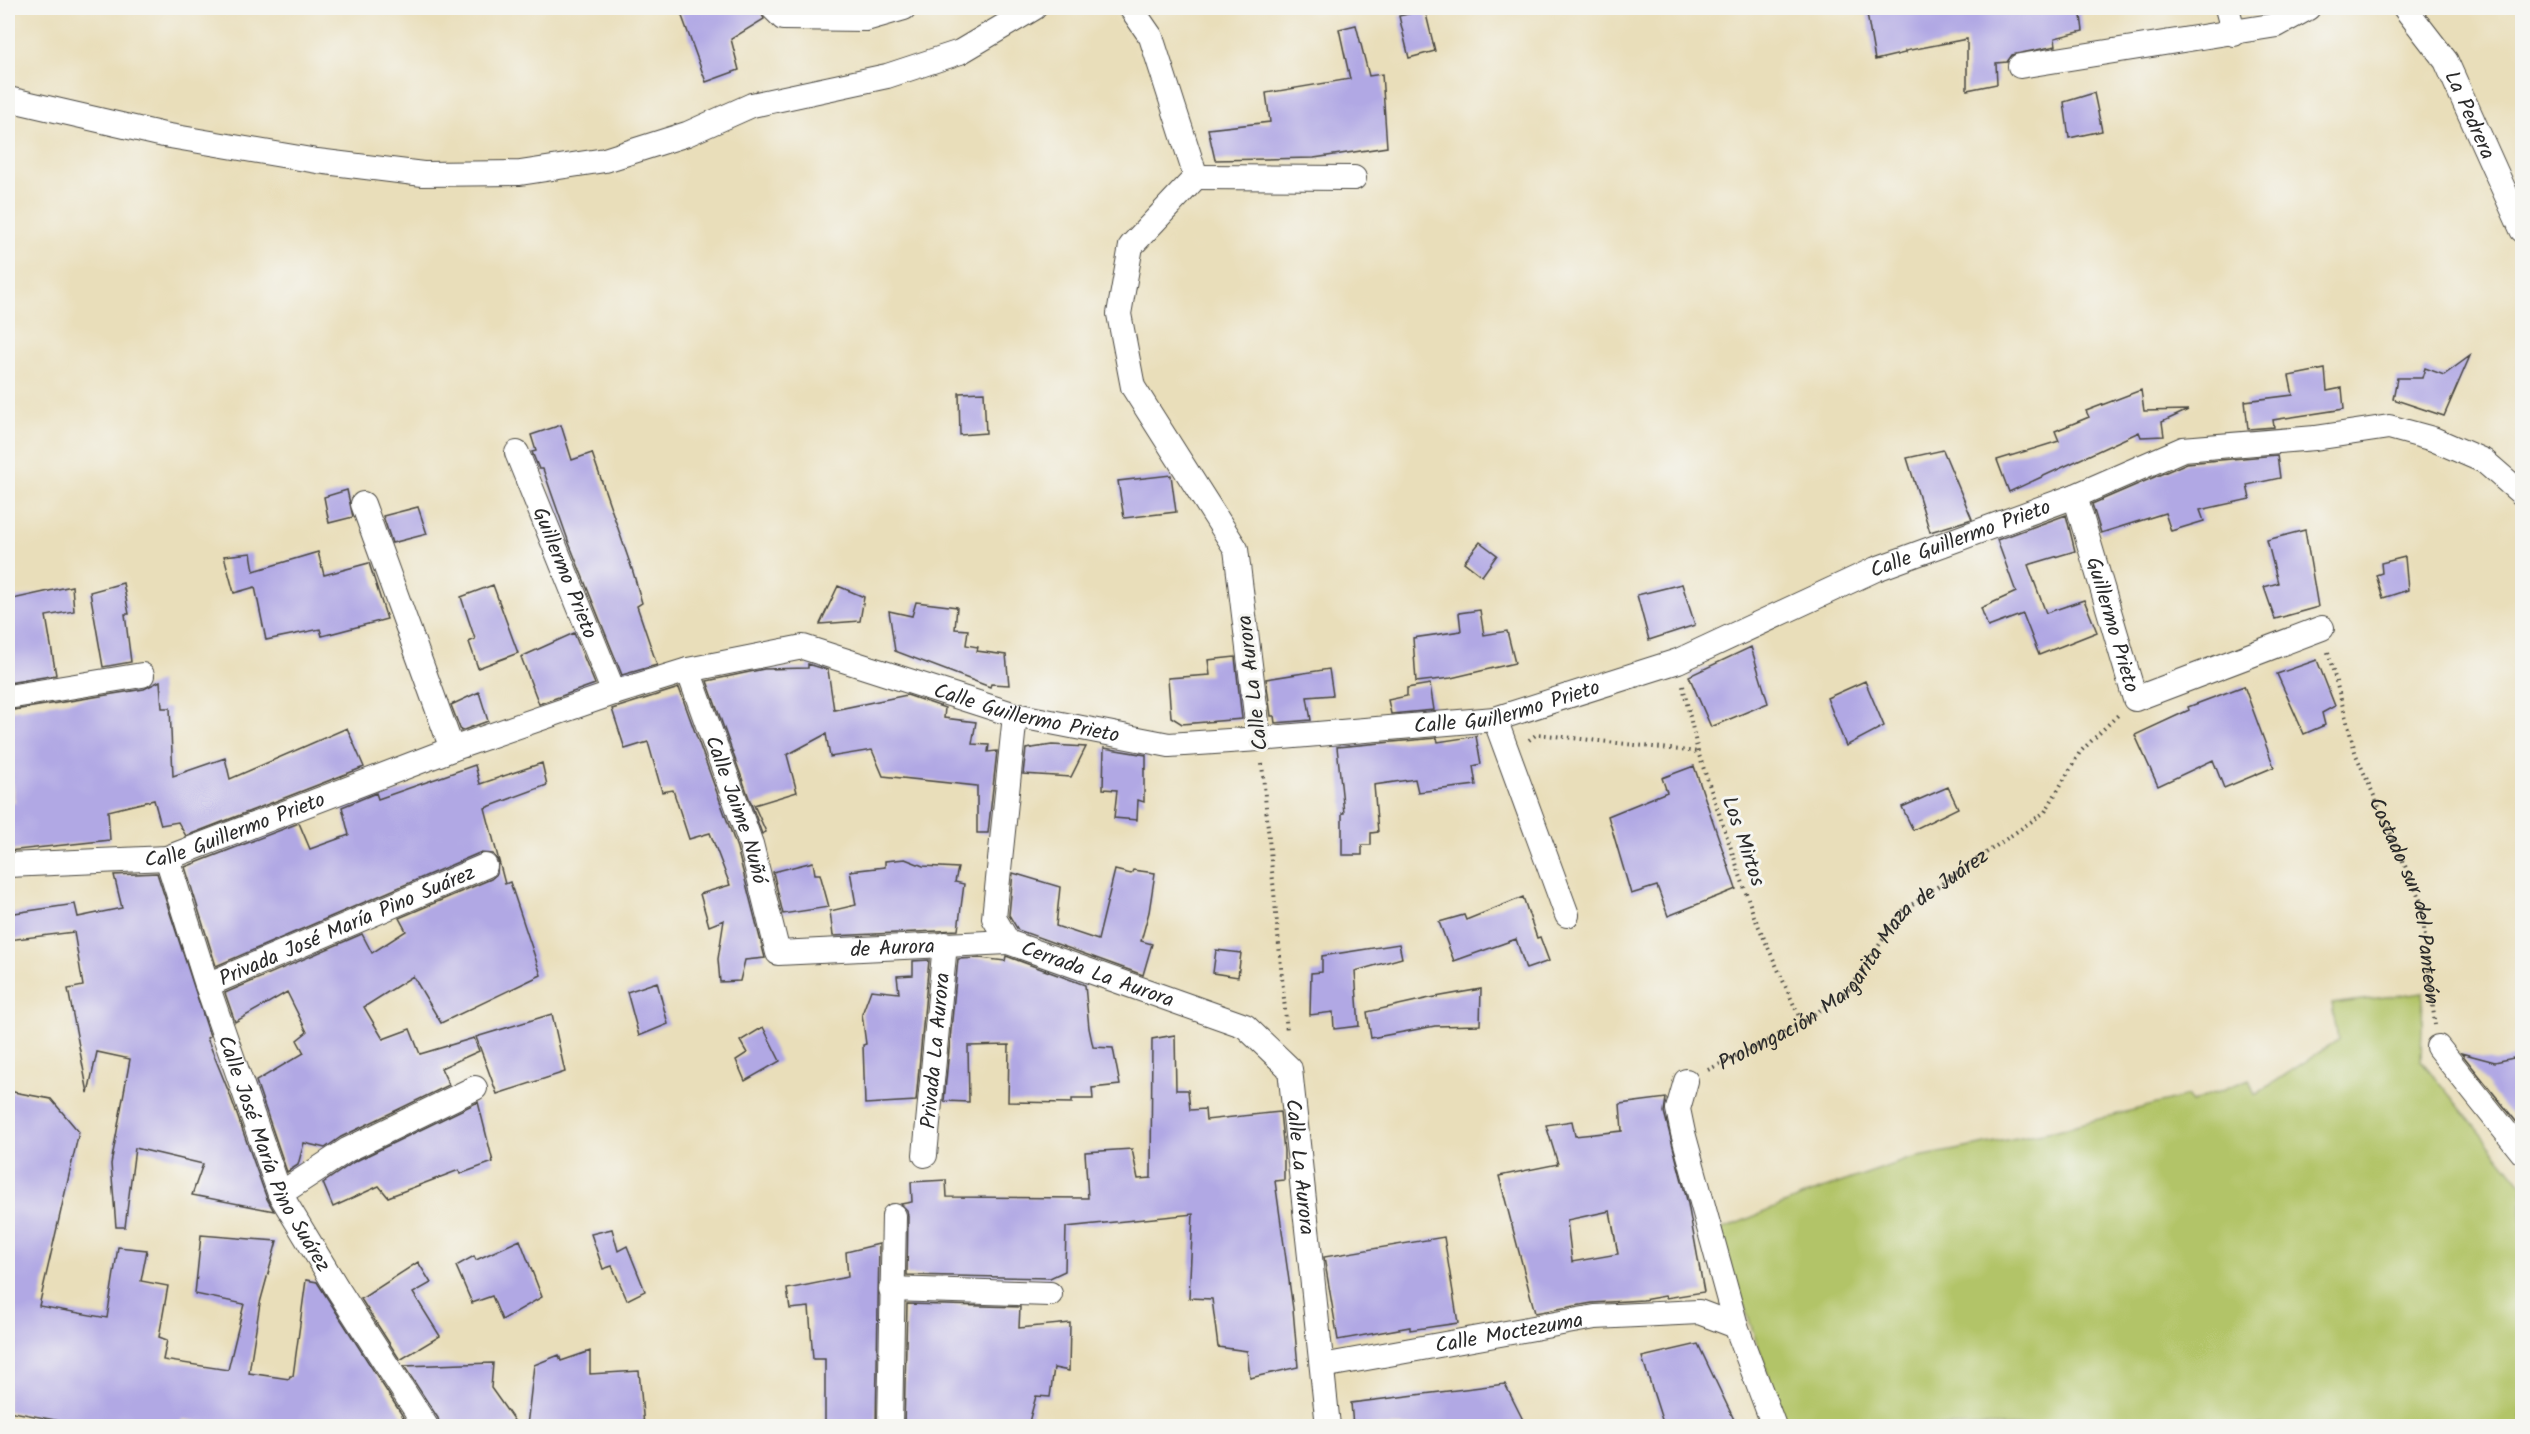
<svg xmlns="http://www.w3.org/2000/svg" width="2530" height="1434" viewBox="0 0 2530 1434" font-family="Kalam,sans-serif">
<rect width="100%" height="100%" fill="#f6f6f2"/>
<filter id="ink" filterUnits="userSpaceOnUse"><feTurbulence type="fractalNoise" baseFrequency=".0167" numOctaves="2"/><feDisplacementMap in="SourceGraphic" scale="12" xChannelSelector="R" yChannelSelector="G"/><feConvolveMatrix kernelMatrix="1 2 1 2 8 2 1 2 1" color-interpolation-filters="sRGB"/></filter>
<filter id="wash" filterUnits="userSpaceOnUse"><feTurbulence type="fractalNoise" baseFrequency=".008" numOctaves="4" result="noise"/><feDisplacementMap in="SourceGraphic" scale="24" xChannelSelector="R" yChannelSelector="G"/><feGaussianBlur stdDeviation="1.35" result="paint"/><feColorMatrix in="noise" values="0 0 0 0 0 0 0 0 0 0 0 0 0 0 0 0 0 1.4 0 .05"/><feComposite in="paint" operator="in"/></filter>
<g filter="url(#wash)">
<rect width="100%" height="100%" fill="#e9deba"/>
<path fill="#b2c467" stroke="#6e7849" stroke-width="1.5" d="M2423,992L2421,1060L2522,1185V1426H1786L1718,1231L1811,1193L1909,1159L2053,1131L2187,1096L2192,1102L2249,1079L2255,1095L2338,1040L2332,1004Z"/>
<g id="blocks">
<path fill="#b1a8e4" fill-rule="evenodd" d="M679,8H759L764,19L731,39L739,70L706,82Z
M1866,8H2053L2054,13L2080,8L2083,31L2055,38L2056,46L2012,55L2007,62L1996,63L1997,84L1967,90V39L1905,51V53L1875,60Z
M1425,10L1435,51L1409,58L1399,16Z
M1356,25L1369,76L1382,74L1387,147L1314,158L1215,160L1208,129L1270,122L1266,93L1350,79L1339,29Z
M2094,93L2102,131L2069,138L2064,102Z
M2470,356L2444,416L2393,399L2397,378H2422L2425,368L2444,375Z
M2325,369L2327,391L2342,388L2344,409L2273,420L2274,427L2248,429L2245,401L2293,395L2289,376Z
M2141,390L2144,411L2188,410L2162,422L2164,436L2141,437L2139,432L2009,492L1997,460L2059,441L2055,431L2089,417L2086,411Z
M984,392L986,433L960,435L959,393Z
M561,425L572,460L592,453L633,572L642,603L637,606L657,665L622,675L569,543L543,469H539L532,452L536,451L531,435Z
M1943,450L1972,519L1930,532L1907,458Z
M2277,455L2280,478L2247,485L2250,499L2200,510L2204,521L2171,531L2165,513L2101,533L2092,504L2187,463Z
M1171,475L1176,512L1124,518L1118,481Z
M347,490L353,517L329,523L324,497Z
M418,507L427,534L392,543L383,516Z
M2066,515L2075,551L2028,565L2046,613L2084,600L2097,632L2039,655L2023,614L1988,627L1981,608L2016,592L1997,540Z
M2305,530L2318,607L2275,619L2264,587L2278,583L2267,540Z
M1480,542L1497,555L1482,576L1464,562Z
M318,552L324,575L369,563L387,619L322,636L320,629L266,640L255,587L234,593L224,556L251,553L254,571Z
M2405,557L2408,590L2383,598L2376,575L2382,573L2381,563Z
M123,583L129,614H125L131,662L103,667L90,592Z
M1682,584L1695,625L1649,640L1637,595Z
M493,585L518,653L478,668L469,642L475,639L461,597Z
M72,586L74,611L46,616L56,675L8,683V600Z
M838,586L864,597L860,621L820,624Z
M916,602L957,607L955,629L968,630L966,645L978,647L977,651L1006,655L1009,685L991,684L990,687L895,651L889,611L912,616Z
M1480,610L1484,635L1507,631L1515,663L1451,678L1416,682L1413,638L1461,631L1459,613Z
M574,633L595,684L539,704L521,657Z
M1751,647L1768,703L1711,727L1689,676Z
M1235,657L1242,719L1182,724L1171,717L1168,678L1210,675L1208,660Z
M2317,660L2335,706L2322,713L2325,725L2304,734L2277,674Z
M808,664L828,670L834,710L907,695L945,708L944,718L976,722L972,744L989,745L988,752L997,751L988,833H977V786L883,776L872,750L830,757L826,734L787,755L797,792L754,805L766,832L762,834L707,681L764,669L808,668Z
M1329,669L1333,695L1307,697L1311,720L1275,723L1274,716H1271L1266,679Z
M160,681L162,708H170L173,776L225,758L230,779L347,728L364,767L186,836L178,822L161,825L154,800L108,811L110,840L8,851V802H15L8,759V711L144,689Z
M1865,681L1884,726L1846,746L1827,698Z
M1430,684L1434,710L1391,714L1388,700L1407,696V688Z
M2244,686L2274,767L2224,788L2213,760L2158,786L2135,735L2189,710L2188,707Z
M679,688L737,848L765,958L745,960L740,981L720,982L718,959L724,920L709,926L700,894L730,885L710,833L689,839L673,790L662,792L648,742L625,749L612,709Z
M479,692L488,721L461,731L451,705Z
M1476,736L1481,764L1473,766L1476,785L1418,792L1415,779L1374,785L1378,832L1371,833V845H1362V855H1342V813H1344L1337,747L1437,738L1438,742Z
M1052,745L1086,747L1071,777L1023,774L1026,749Z
M1104,748L1146,755V769L1144,768V802L1138,800L1137,820L1114,818L1117,790L1103,789Z
M542,763L547,785L485,808L505,884L510,882L541,975L441,1023L413,976L364,1007L383,1039L410,1029L420,1054L474,1038L479,1051L441,1068L449,1085L341,1137L325,1148L304,1143L298,1165L287,1172L256,1081L304,1053L297,1040L307,1032L287,992L235,1022L225,993L362,934L372,953L406,931L399,918L491,879L497,874L498,861L493,854L479,853L216,966L185,867L299,823L310,849L349,835L342,807L376,793L378,799L475,765L480,784Z
M1694,766L1736,889L1668,916L1657,886L1631,894L1608,816L1667,792L1662,778Z
M1948,787L1958,808L1913,830L1902,807Z
M905,859L923,866L958,868L955,882L964,884L958,930L833,936L830,911L856,905L850,871L885,867V861Z
M813,862L815,874H820L829,907L783,914L773,872Z
M1115,870L1131,874L1133,870L1155,873L1149,912L1141,941L1152,944L1143,975L1018,930L1009,915L1013,873L1060,887L1056,926L1098,940Z
M157,873L210,1036L207,1038L230,1095L267,1199L274,1211L192,1195L203,1164L135,1148L125,1227H116L111,1164L130,1059L97,1052L88,1093L68,989L83,986L74,932L8,940V914L75,904L78,917L122,908L114,875Z
M1523,897L1537,938L1540,937L1549,961L1526,969L1516,939L1454,961L1439,922L1464,915L1466,920Z
M1399,944L1402,958L1355,971L1359,1026L1334,1029L1333,1012L1310,1015L1311,973L1322,972V956Z
M1216,950L1241,953L1238,977L1213,973Z
M1006,956L1085,985L1089,1028L1093,1047L1113,1048L1120,1085L1092,1088L1093,1099H1072V1103L1008,1102L1009,1045L968,1046L969,1102L944,1101L958,959L980,958L1005,961Z
M929,960L916,1101L865,1104L863,1045L866,1044L862,1014L871,990L899,993L897,976L913,975V961Z
M657,982L668,1024L639,1036L627,992Z
M1481,989L1480,1025L1435,1026L1371,1038L1367,1012L1430,998Z
M552,1014L565,1072L497,1094L476,1037Z
M763,1027L780,1061L745,1081L736,1060L747,1053L740,1041Z
M1175,1035L1176,1090H1188L1190,1110L1205,1109L1206,1120L1280,1112L1284,1151V1180L1275,1181L1293,1309L1298,1367L1250,1378L1247,1351L1218,1347L1212,1299L1189,1298L1193,1214L1066,1227L1065,1271L1050,1278L907,1275L908,1216L907,1210L901,1204L912,1202L911,1182L946,1180L947,1197L1088,1198L1085,1152L1132,1149L1138,1179L1151,1178L1152,1039Z
M2461,1053L2495,1062L2523,1056V1130Z
M8,1091L51,1099L79,1132L39,1306L107,1318L118,1247L147,1250L141,1281L168,1286L159,1337L167,1340L163,1360L228,1370L244,1304L195,1294L201,1235L277,1241L260,1303L249,1373L289,1379L290,1376H293L306,1280L317,1282L409,1426H226L183,1419L181,1426H86L8,1411Z
M1666,1098L1664,1112L1688,1204L1704,1292L1666,1298L1665,1296L1643,1300L1592,1303L1535,1313L1499,1176L1558,1164L1546,1125L1572,1121L1575,1136L1622,1131L1620,1104ZM1610,1211L1618,1254L1572,1262L1567,1220Z
M478,1102L493,1162L460,1174L459,1170L388,1197L379,1186L333,1207L323,1183L354,1162Z
M612,1229L618,1251L627,1246L645,1291L627,1300L612,1266L603,1269L591,1234Z
M1444,1237L1458,1323L1410,1330V1327L1338,1340L1324,1257Z
M520,1240L542,1297L502,1320L492,1296L472,1303L456,1266L474,1256L476,1260Z
M879,1244L876,1426H825V1359H813L809,1307L790,1309L787,1289L848,1277L846,1252Z
M418,1262L431,1283L413,1293L440,1336L400,1360L361,1299Z
M907,1304L1020,1307L1019,1328L1070,1323L1069,1371L1054,1368L1050,1397L1036,1396L1028,1426H904Z
M1698,1344L1737,1426H1664L1642,1357Z
M590,1351V1374L639,1371L644,1426H527L534,1365L559,1355L561,1361Z
M493,1363L491,1388L518,1426H440L438,1418L404,1366Z
M1505,1384L1526,1426H1353L1351,1403Z"/>
</g>
</g>
<g filter="url(#ink)">
<use href="#blocks" fill-opacity="0" stroke="#484640" stroke-width="1.5"/>
<g fill="none" stroke-linecap="round" stroke-linejoin="round">
<defs>
<g id="street">
<path d="M773,8L783,18L866,19L904,8"/>
<path d="M1131,8L1151,37L1196,177L1131,246L1119,314L1133,387L1236,549L1259,739"/>
<path d="M2227,8L2234,34"/>
<path id="s3" d="M2405,8L2446,61L2522,230"/>
<path d="M2020,66L2277,25L2308,8"/>
<path d="M8,99L164,135L317,161L423,174L520,173L605,160L687,134L752,105L887,76L960,52L1034,8"/>
<path d="M1196,177L1354,178"/>
<path id="s4" d="M517,453L614,693"/>
<path id="s5" d="M2075,496L2135,699L2322,628"/>
<path d="M363,504L452,749"/>
<path id="s6" d="M688,670L751,844L778,953L1008,942"/>
<path d="M8,697L142,675"/>
<path id="s7" d="M1015,715L994,918L1008,942L1245,1026L1290,1069L1328,1426"/>
<path d="M1495,719L1567,915"/>
<path id="s8" d="M167,858L207,985L280,1194L337,1288L426,1426"/>
<path id="s9" d="M8,865L167,858L452,749L614,693L688,670L803,647L1015,715L1169,745L1259,739L1495,719L1678,661L1876,569L2075,496L2183,449L2315,438L2389,427L2433,439L2484,461L2522,494"/>
<path id="s10" d="M207,985L485,866"/>
<path d="M2438,1047L2522,1152"/>
<path d="M1686,1081L1678,1109L1683,1133L1736,1326L1774,1426"/>
<path id="s11" d="M925,1155L945,944"/>
<path d="M280,1194L347,1150L475,1088"/>
<path d="M891,1289L1050,1294"/>
<path id="s12" d="M1322,1366L1595,1317L1699,1312L1736,1326"/>
<path d="M890,1426L894,1216"/>
</g>
</defs>
<use href="#street" stroke="#484640" stroke-width="26"/>
<g stroke="#484640" stroke-width="4" stroke-dasharray="1.5 4.5" stroke-linecap="butt">
<path id="s1" d="M2328,652L2356,755L2421,902L2435,1025"/>
<path d="M1683,686L1698,752L1754,916L1802,1023"/>
<path d="M1529,740L1537,734L1698,752"/>
<path d="M1262,764L1287,1031"/>
<path id="s2" d="M1708,1070L1802,1023L1850,989L1901,912L2045,812L2080,752L2118,715"/>
</g>
<use href="#street" stroke="#fff" stroke-width="24"/>
</g>
</g>
<g text-anchor="middle" stroke-width="6" stroke-linejoin="round" paint-order="stroke">
<g font-size="21" fill="#2b2b2b" stroke="#f6f6f2">
<text dy="7" stroke="none"><textPath href="#s3" startOffset="126">La Pedrera</textPath></text>
<text dy="7" stroke="none"><textPath href="#s9" startOffset="2037">Calle Guillermo Prieto</textPath></text>
<text dy="7" stroke="none"><textPath href="#s4" startOffset="129">Guillermo Prieto</textPath></text>
<text dy="7" stroke="none"><textPath href="#s5" startOffset="134">Guillermo Prieto</textPath></text>
<text transform="translate(1252 683) rotate(-97)" y="7">Calle La Aurora</text>
<text dy="7" stroke="none"><textPath href="#s9" startOffset="1551">Calle Guillermo Prieto</textPath></text>
<text dy="7" stroke="none"><textPath href="#s9" startOffset="1064">Calle Guillermo Prieto</textPath></text>
<text dy="7" stroke="none"><textPath href="#s6" startOffset="148">Calle Jaime Nuñó</textPath></text>
<text dy="7" stroke="none"><textPath href="#s9" startOffset="232">Calle Guillermo Prieto</textPath></text>
<text transform="translate(1744 841) rotate(71)" y="7">Los Mirtos</text>
<text dy="7" stroke="none"><textPath href="#s1" startOffset="262">Costado sur del Panteón</textPath></text>
<text dy="7" stroke="none"><textPath href="#s10" startOffset="152">Privada José María Pino Suárez</textPath></text>
<text dy="7" stroke="none"><textPath href="#s6" startOffset="412">de Aurora</textPath></text>
<text dy="7" stroke="none"><textPath href="#s2" startOffset="186">Prolongación Margarita Maza de Juárez</textPath></text>
<text dy="7" stroke="none"><textPath href="#s7" startOffset="327">Cerrada La Aurora</textPath></text>
<text dy="7" stroke="none"><textPath href="#s11" startOffset="105">Privada La Aurora</textPath></text>
<text dy="7" stroke="none"><textPath href="#s8" startOffset="315">Calle José María Pino Suárez</textPath></text>
<text dy="7" stroke="none"><textPath href="#s7" startOffset="644">Calle La Aurora</textPath></text>
<text dy="7" stroke="none"><textPath href="#s12" startOffset="190">Calle Moctezuma</textPath></text>
</g>
</g>
<rect width="2530" height="1434" fill="none" stroke="#f6f6f2" stroke-width="30"/>
</svg>
